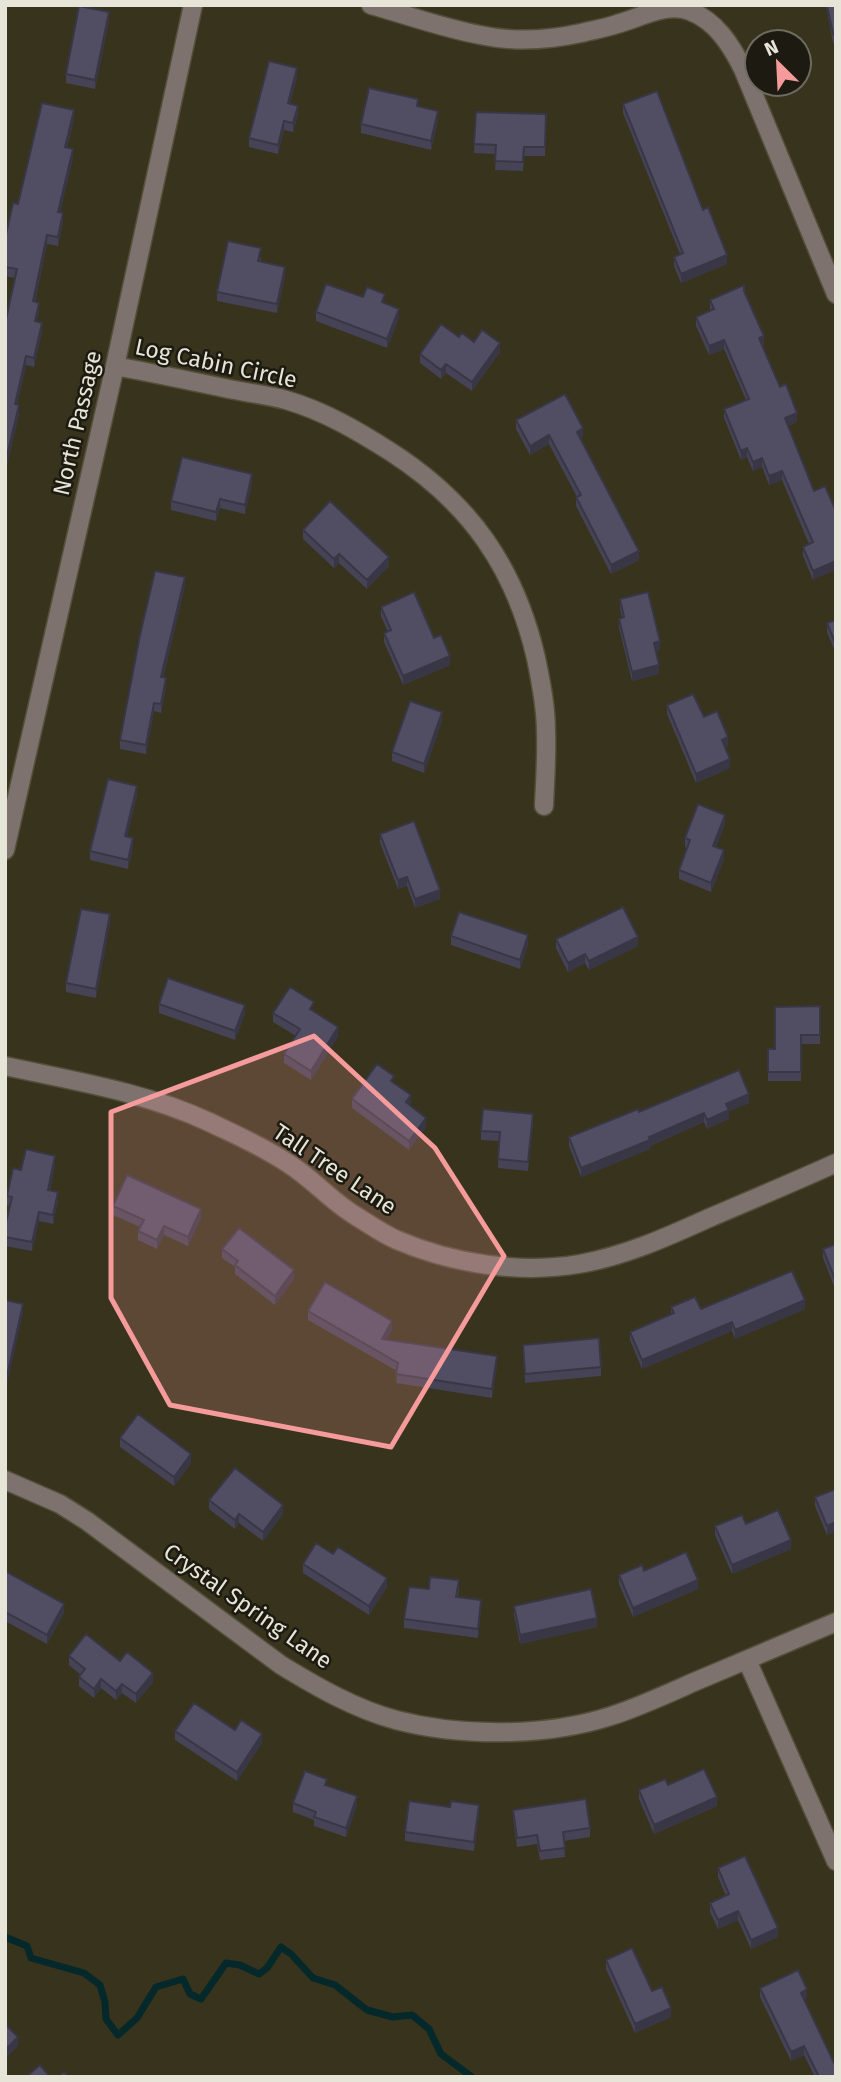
<svg xmlns="http://www.w3.org/2000/svg" width="841" height="2082" viewBox="0 0 841 2082" font-family="'Fira Sans',sans-serif">
<rect width="100%" height="100%" fill="#37331c"/>
<g fill="none" stroke-linecap="round" stroke-linejoin="round">
<path stroke="#05282b" stroke-width="7" d="M5,1937L27,1946L31,1958L84,1973L100,1985L105,2002L106,2019L118,2035L137,2018L156,1987L183,1979L190,1994L201,1999L226,1963L240,1965L259,1974L267,1968L281,1947L291,1954L313,1978L335,1985L367,2010L393,2017L412,2015L429,2029L441,2054L472,2077"/>
<defs>
<path id="minor" d="M371,5C407,15 443,28 480,35C512,42 549,40 581,33C593,30 606,28 617,24C640,18 666,2 690,11C716,21 731,45 743,69L836,294
M115,366C153,373 191,381 229,389C248,393 268,395 286,400C324,411 358,431 391,452C470,503 515,567 536,658C541,682 546,707 546,732C547,756 545,781 544,806
M5,850L115,366L193,5
M5,1066C74,1081 145,1092 209,1122C236,1135 264,1147 289,1164C313,1179 332,1202 356,1216C369,1224 383,1234 397,1240C453,1264 520,1274 579,1264C625,1256 667,1237 709,1218C751,1200 794,1182 836,1163
M5,1480L60,1504L87,1521L281,1665C317,1687 355,1709 396,1720C461,1737 546,1737 611,1716C639,1707 667,1694 694,1682C742,1662 789,1642 836,1622
M747,1660L836,1861"/>
</defs>
<use href="#minor" stroke="#534f3a" stroke-width="21"/>
<use href="#minor" stroke="#7e726e" stroke-width="18"/>
</g>
<path fill="#464356" d="M826,5H836V42L833,43Z
M109,21L95,89L66,83V74Z
M297,77L290,104L298,115L293,132L284,130L278,154L249,147V138Z
M623,104L727,264L681,283L674,266V257L680,254L623,113Z
M476,112L546,114L545,156H524L523,171L495,170L496,154L474,153Z
M74,119L67,148L73,158L60,212L63,222L58,246L47,244L35,302L39,312L36,322L42,332L34,367L26,365L17,405L19,414L5,473V324L15,278L5,276V239L18,204Z
M438,120L431,150L361,133V124Z
M261,257L260,262L285,276L277,313L217,301V292Z
M744,291L764,345L762,346L780,387L797,422L788,426L814,491L813,580L803,556V547L809,544L782,480L769,485L762,467L753,471L747,457L741,460L724,418V409L746,400L724,349L709,355L696,326V317L710,311V300Z
M363,297L385,304L399,318L387,348L316,321V312Z
M459,337L500,352L472,391L446,373L441,379L420,363V354Z
M516,420L583,437L580,439L639,560L611,574L576,506V497H577L549,444L530,455L516,429Z
M252,483L245,514L220,508L216,521L171,510V501Z
M303,530L389,566L367,589L339,563L334,568L303,539Z
M185,586L163,678L166,687L161,713L154,711L146,754L120,749V740Z
M620,599L660,650L656,651L659,674L632,681L619,628V619L622,618L620,608Z
M381,607L450,665L403,685L384,642V633L388,632L381,616Z
M836,620V654L827,632V623Z
M667,705L728,746L725,748L730,768L696,783L667,714Z
M442,721L424,773L392,761V752Z
M137,795L127,836L133,847L128,869L90,860V851Z
M725,824L716,847L724,859L711,892L679,879V870L687,848L685,847V838Z
M380,834L440,899L415,908L407,886L398,889L380,843Z
M110,923L96,998L66,992V983Z
M451,936L528,944L520,969L451,945Z
M556,939L638,946L589,970L585,963L568,972L556,948Z
M159,1004L245,1014L235,1040L159,1013Z
M820,1006V1044H801V1081H768V1049H775Z
M314,1011L338,1036L311,1080L284,1063V1054L296,1036L273,1022V1013Z
M394,1083L426,1127L409,1150L352,1108V1099Z
M749,1103L729,1111V1119L707,1129L704,1122L650,1146V1149L581,1177L569,1146V1137L639,1112Z
M533,1123L528,1171L498,1168L499,1141L481,1140V1131Z
M55,1165L50,1191L58,1201L53,1224L39,1221L32,1251L5,1246V1227L10,1206L7,1205V1196L21,1170Z
M113,1206L201,1218L188,1246L164,1235L157,1249L138,1240V1231L140,1227L113,1215Z
M836,1244V1291L823,1258V1249Z
M222,1249L294,1279L275,1305L235,1274V1267L222,1258Z
M671,1307L701,1309H805L735,1339L732,1331L642,1369L630,1340V1332L671,1315Z
M308,1311L392,1330L386,1339L497,1365L492,1398L396,1383L397,1371L308,1320Z
M523,1345L601,1367V1376L525,1383Z
M120,1438L191,1463L174,1486L120,1447Z
M836,1489V1531L827,1535L815,1506V1497Z
M209,1500L283,1514L263,1541L239,1523L235,1529L209,1509Z
M746,1524L791,1549L732,1574L715,1535V1526Z
M333,1554L387,1587L369,1615L303,1573V1564Z
M5,1571L64,1613L47,1644L5,1621Z
M644,1571L698,1589L633,1617L619,1584V1575Z
M429,1589H459L458,1597L481,1609L478,1638L404,1628V1619Z
M514,1606L597,1627L520,1644L514,1615Z
M69,1656L120,1661L153,1682L136,1703L122,1693L116,1700L101,1688L94,1698L79,1686V1677L81,1675L69,1665Z
M235,1730L262,1743L237,1781L175,1740V1731Z
M668,1785L717,1806L654,1834L639,1799V1790Z
M327,1786L357,1805L346,1837L314,1826V1820L293,1812V1803Z
M513,1810L590,1828V1837L564,1841L565,1857L540,1860L537,1844L517,1847L513,1819Z
M479,1814L474,1851L405,1841V1832Z
M718,1868L778,1937L751,1949L738,1920L718,1929L710,1912V1903L726,1896L718,1877Z
M606,1960L652,1991L671,2017L635,2033L606,1969Z
M760,1988L807,1998L804,2000L836,2077H815L804,2055L791,2061L760,1997Z"/>
<path fill="#393746" d="M109,12V21L95,89V80Z
M297,68V77L288,112V103Z
M298,106V115L293,132V123Z
M74,110V119L65,156V147Z
M438,111V120L431,150V141Z
M284,121V130L278,154V145Z
M73,149V158L58,221V212Z
M63,213V222L58,246V237Z
M47,235V244L33,310V301Z
M727,255V264L681,283V274Z
M285,267V276L277,313V304Z
M39,303V312L35,330V321Z
M399,309V318L387,348V339Z
M42,323V332L34,367V358Z
M764,336V345L759,347V338Z
M724,340V349L709,355V346Z
M500,343V352L472,391V382Z
M26,356V365L15,413V404Z
M446,364V373L441,379V370Z
M19,405V414L5,473V464Z
M797,413V422L785,427V418Z
M583,428V437L577,441V432Z
M549,435V444L530,455V446Z
M747,448V457L741,460V451Z
M762,458V467L753,471V462Z
M782,471V480L769,485V476Z
M252,474V483L245,514V505Z
M220,499V508L216,521V512Z
M639,551V560L611,574V565Z
M339,554V563L334,568V559Z
M389,557V566L367,589V580Z
M836,561V570L813,580V571Z
M185,577V586L161,686V677Z
M660,641V650L654,652V643Z
M450,656V665L403,685V676Z
M659,665V674L632,681V672Z
M166,678V687L161,713V704Z
M154,703V711L146,754V745Z
M442,712V721L424,773V764Z
M728,737V746L722,749V740Z
M730,759V768L696,783V774Z
M137,786V795L125,845V836Z
M725,815V824L713,855V846Z
M133,838V847L128,869V860Z
M724,850V859L711,892V883Z
M407,877V886L398,889V880Z
M440,890V899L415,908V899Z
M110,914V923L96,998V989Z
M528,935V944L520,969V960Z
M638,937V946L589,970V961Z
M585,954V963L568,972V963Z
M245,1005V1014L235,1040V1031Z
M338,1027V1036L311,1080V1071Z
M749,1094V1103L729,1111V1119L707,1129V1120L726,1104Z
M411,1095V1104L406,1111V1102Z
M704,1113V1122L650,1146V1149L581,1177V1168Z
M426,1118V1127L409,1150V1141Z
M55,1156V1165L48,1199V1190Z
M58,1192V1201L53,1224V1215Z
M201,1209V1218L188,1246V1237Z
M39,1212V1221L32,1251V1242Z
M164,1226V1235L157,1249V1240Z
M294,1270V1279L275,1305V1296Z
M805,1300V1309L735,1339V1330Z
M23,1304V1313L7,1385V1376Z
M392,1321V1330L382,1348V1339Z
M732,1322V1331L642,1369V1360Z
M497,1356V1365L492,1398V1389Z
M191,1454V1463L174,1486V1477Z
M283,1505V1514L263,1541V1532Z
M239,1514V1523L235,1529V1520Z
M836,1522V1531L827,1535V1526Z
M791,1540V1549L732,1574V1565Z
M387,1578V1587L369,1615V1606Z
M698,1580V1589L633,1617V1608Z
M481,1600V1609L478,1638V1629Z
M64,1604V1613L47,1644V1635Z
M597,1618V1627L520,1644V1635Z
M153,1673V1682L136,1703V1694Z
M101,1679V1688L94,1698V1689Z
M122,1684V1693L116,1700V1691Z
M262,1734V1743L237,1781V1772Z
M357,1796V1805L346,1837V1828Z
M717,1797V1806L654,1834V1825Z
M479,1805V1814L474,1851V1842Z
M738,1911V1920L718,1929V1920Z
M778,1928V1937L751,1949V1940Z
M807,1989V1998L801,2002V1993Z
M671,2008V2017L635,2033V2024Z
M18,2037V2046L5,2059V2050Z
M804,2046V2055L791,2061V2052Z"/>
<path fill="#514e64" stroke="#393746" stroke-width="2" d="M827,5H836V33L833,34Z
M79,6L109,12L95,80L66,74Z
M269,61L297,68L288,103L298,106L293,123L284,121L278,145L249,138Z
M369,88L418,99L417,106L438,111L431,141L361,124Z
M657,91L703,210L708,207L727,255L681,274L674,257L683,253L623,104Z
M42,103L74,110L65,147L73,149L58,212L63,213L58,237L47,235L33,301L39,303L35,321L42,323L34,358L26,356L15,404L19,405L5,464V324L17,269L5,267V239L13,203L18,204Z
M476,112L546,114L545,147H524L523,162L495,161L496,145L474,144Z
M228,241L261,248L258,261L285,267L277,304L217,292Z
M326,284L363,297L367,287L385,294L382,302L399,309L387,339L316,312Z
M744,285V291L764,336L759,338L780,387L786,384L797,413L785,418L814,491L825,486L836,511V561L813,571L803,547L813,542L782,471L769,476L762,458L753,462L747,448L741,451L724,409L749,399L724,340L709,346L696,317L714,309L710,300Z
M441,324L459,337L462,333L474,342L482,330L500,343L472,382L446,364L441,370L420,354Z
M565,394L583,428L577,432L639,551L611,565L576,497L581,495L549,435L530,446L516,420Z
M182,457L252,474L245,505L220,499L216,512L171,501Z
M330,501L389,557L367,580L339,554L334,559L303,530Z
M155,571L185,577L161,677L166,678L161,704L154,703L146,745L120,740L140,635Z
M414,592L434,638L441,635L450,656L403,676L384,633L391,630L381,607Z
M648,592L660,641L654,643L659,665L632,672L619,619L624,617L620,599Z
M836,620V645L827,623Z
M693,694L704,717L717,711L728,737L722,740L730,759L696,774L667,705Z
M410,701L442,712L424,764L392,752Z
M108,779L137,786L125,836L133,838L128,860L90,851Z
M698,804L725,815L713,846L724,850L711,883L679,870L690,840L685,838Z
M414,821L440,890L415,899L407,877L398,880L380,834Z
M623,907L638,937L589,961L585,954L568,963L556,939Z
M81,909L110,914L96,989L66,983Z
M459,912L528,935L520,960L451,936Z
M168,978L245,1005L235,1031L159,1004Z
M290,987L314,1002L310,1009L338,1027L311,1071L284,1054L300,1029L273,1013Z
M820,1006V1035H801V1072H768V1049H775V1007Z
M377,1064L394,1076L391,1081L411,1095L406,1102L426,1118L409,1141L352,1099Z
M739,1070L749,1094L726,1104L729,1110L707,1120L704,1113L649,1137L650,1140L581,1168L569,1137L638,1109L639,1112Z
M483,1109L533,1114L528,1162L498,1159L500,1132L481,1131Z
M26,1149L55,1156L48,1190L58,1192L53,1215L39,1212L32,1242L5,1237V1227L12,1197L7,1196L13,1168L21,1170Z
M127,1175L201,1209L188,1237L164,1226L157,1240L138,1231L144,1220L113,1206Z
M239,1228L294,1270L275,1296L235,1265L238,1261L222,1249Z
M836,1244V1282L823,1249Z
M792,1271L805,1300L735,1330L732,1322L642,1360L630,1332L674,1313L671,1307L695,1297L701,1309Z
M325,1282L392,1321L382,1339L497,1356L492,1389L396,1374L398,1363L308,1311Z
M5,1300L23,1304L7,1376H5Z
M599,1338L601,1367L525,1374L523,1345Z
M138,1414L191,1454L174,1477L120,1438Z
M235,1468L283,1505L263,1532L239,1514L235,1520L209,1500Z
M836,1489V1522L827,1526L815,1497Z
M778,1510L791,1540L732,1565L715,1526L742,1515L746,1524Z
M316,1543L333,1554L338,1547L387,1578L369,1606L303,1564Z
M686,1552L698,1580L633,1608L619,1575L642,1565L644,1571Z
M5,1571L64,1604L47,1635L5,1612Z
M430,1577L459,1580L456,1597L481,1600L478,1629L404,1619L409,1587L429,1589Z
M591,1589L597,1618L520,1635L514,1606Z
M86,1634L120,1661L127,1652L153,1673L136,1694L122,1684L116,1691L101,1679L94,1689L79,1677L85,1669L69,1656Z
M194,1703L235,1730L241,1720L262,1734L237,1772L175,1731Z
M704,1769L717,1797L654,1825L639,1790L665,1779L668,1785Z
M305,1771L327,1779L325,1785L357,1796L346,1828L314,1817L316,1812L293,1803Z
M586,1799L590,1828L563,1832L565,1848L540,1851L537,1835L517,1838L513,1810Z
M409,1801L450,1807L451,1801L479,1805L474,1842L405,1832Z
M745,1856L778,1928L751,1940L738,1911L718,1920L710,1903L729,1894L718,1868Z
M632,1948L652,1991L662,1987L671,2008L635,2024L606,1960Z
M798,1970L807,1989L801,1993L835,2065H836V2077H819L804,2046L791,2052L760,1988Z
M5,2024L18,2037L5,2050Z
M40,2065L50,2077H26Z
M64,2072L69,2077H58Z"/>
<path fill="#f59b9b" fill-opacity="0.2" stroke="#f59b9b" stroke-width="5" stroke-linejoin="round" d="M314,1036L435,1148L504,1256L391,1447L170,1405L111,1298V1112Z"/>
<g text-anchor="middle" stroke-width="5" stroke-linejoin="round" paint-order="stroke">
<g font-size="23" fill="#e7e5d7" stroke="#1c1a11">
<text transform="translate(216 363) rotate(12)" y="8">Log Cabin Circle</text>
<text transform="translate(77 423) rotate(-77)" y="8">North Passage</text>
<text transform="translate(335 1169) rotate(34)" y="8">Tall Tree Lane</text>
<text transform="translate(248 1606) rotate(35)" y="8">Crystal Spring Lane</text>
</g>
</g>
<rect width="841" height="2082" fill="none" stroke="#e7e5d7" stroke-width="14"/>
<g transform="translate(778 63) rotate(336)"><circle r="33" fill="#1c1a11" stroke="#6d6b60" stroke-width="2"/>
<path d="M0-5L12 26L0 18L-12 26Z" fill="#f59b9b"/>
<text y="-10" font-size="19" font-weight="bold" text-anchor="middle" fill="#e7e5d7">N</text>
</g>
</svg>
